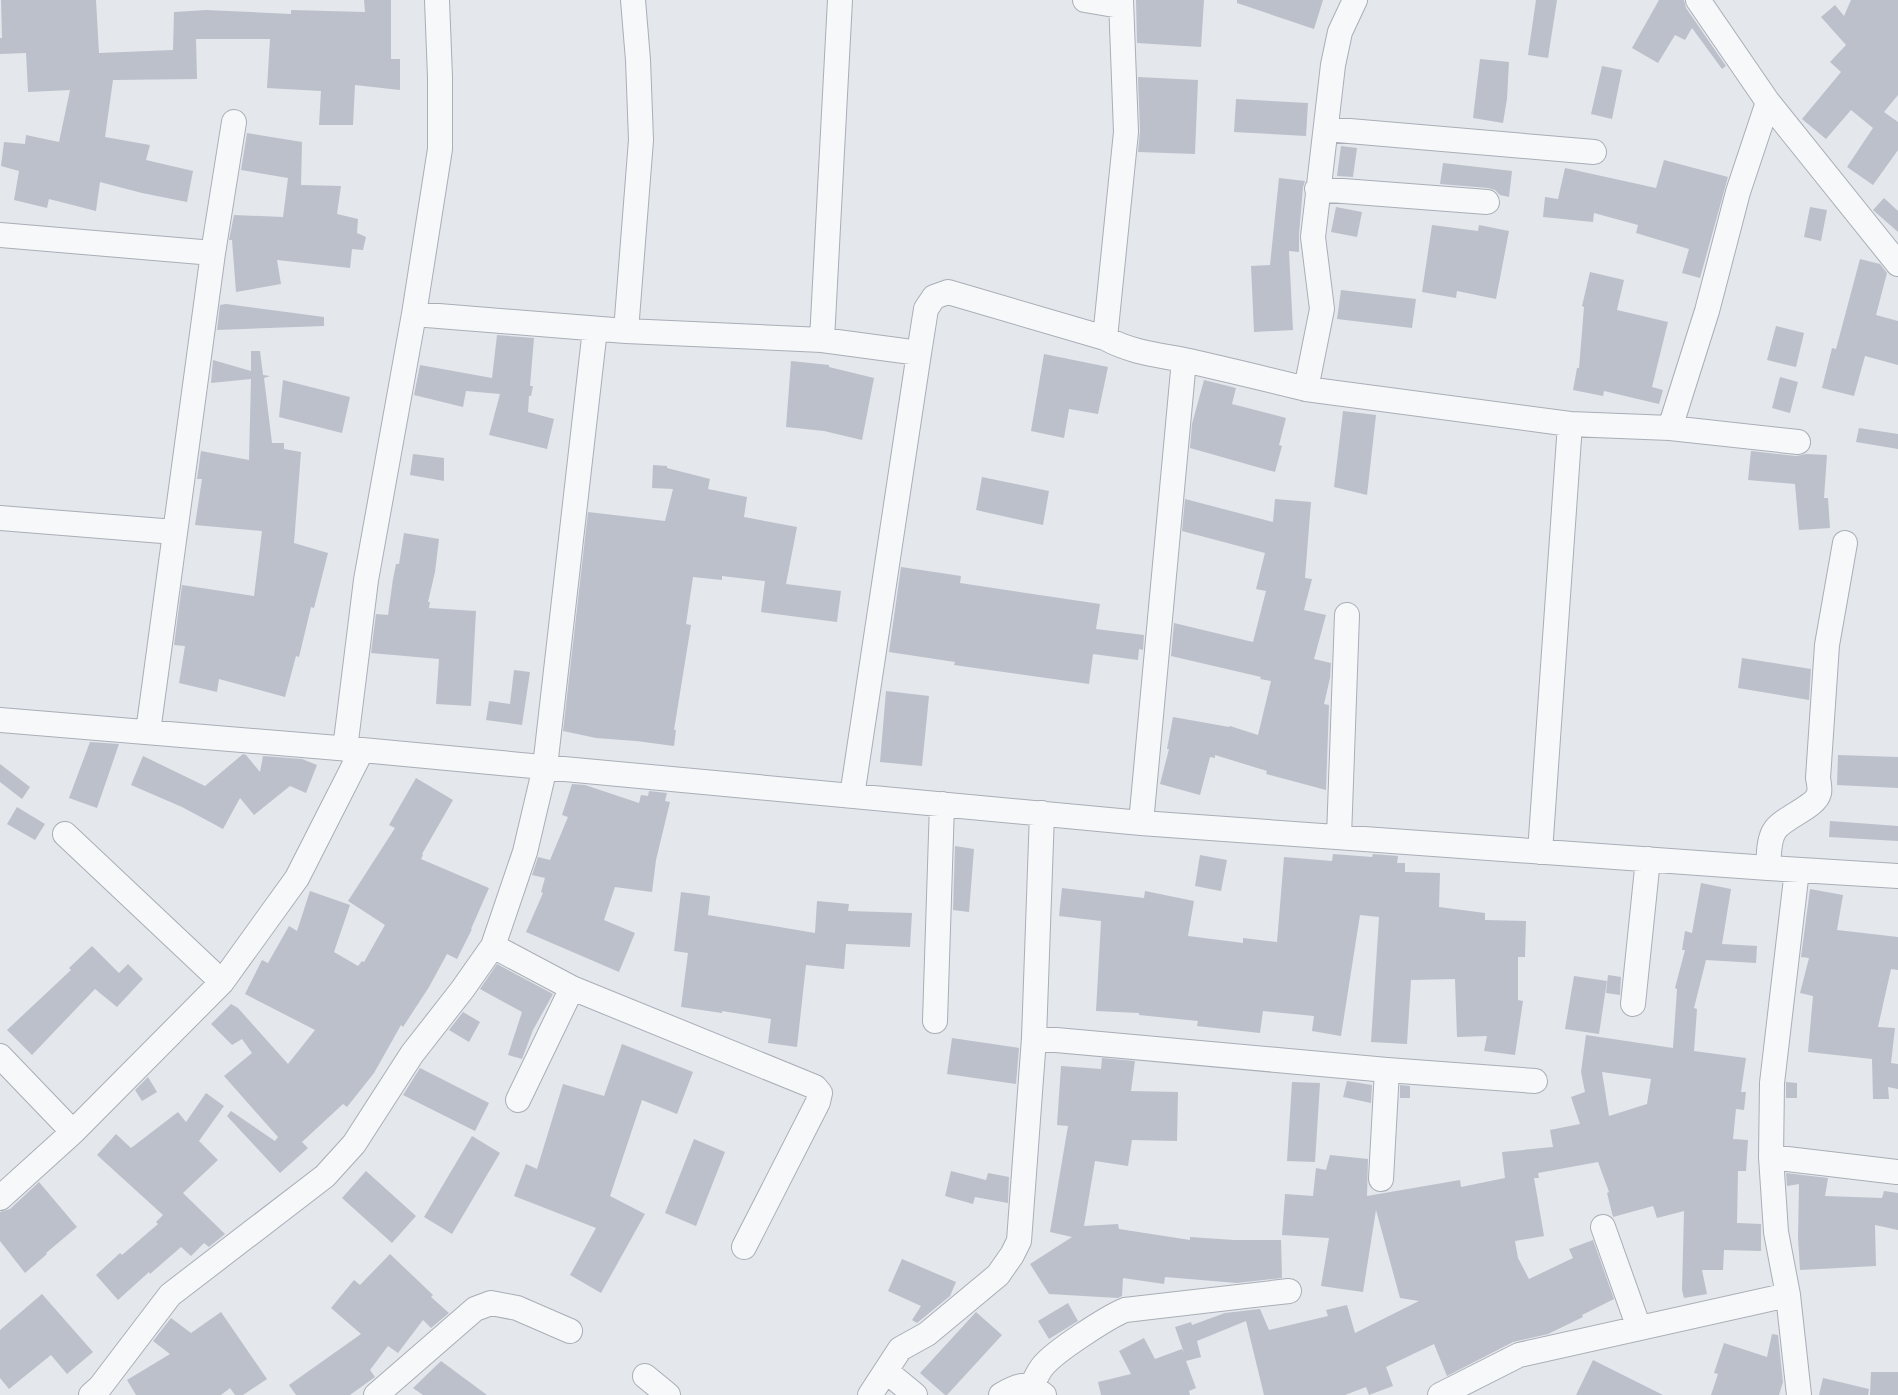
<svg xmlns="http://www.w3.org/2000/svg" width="1898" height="1395" viewBox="0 0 1898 1395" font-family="Jost,sans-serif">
<rect width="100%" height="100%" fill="#e4e7ec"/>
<path fill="#bbc0ca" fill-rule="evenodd" d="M1,0H96L99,53L173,50L174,12L206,10L291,14V10L365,12L364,0H391V59H400V90L355,85L353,125H319L321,91L267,88L270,39H196L197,79L113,80L105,137L150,145L146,160L193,171L187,202L142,193L100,182L96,211L49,199L47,208L14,200L19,171L1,166L4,142L25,144L26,135L59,142L70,90L28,92L26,53L0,54V38H2Z
M1136,0H1204L1201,47L1137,43Z
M1237,0H1323L1314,29L1237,3Z
M1536,0H1557L1548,58L1528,55Z
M1659,0H1684L1686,8L1726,66L1722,69L1692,28L1685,40L1675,35L1658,63L1632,48Z
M1851,0H1898V95L1884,112L1898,122V150L1873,185L1847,167L1873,128L1851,110L1826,139L1802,119L1841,72L1830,62L1846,45L1821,17L1835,5L1844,16Z
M1480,59L1509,62L1507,99L1503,123L1473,118Z
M1602,66L1622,70L1612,119L1591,114Z
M1138,77L1198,80L1195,154L1138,152L1140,131Z
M1236,99L1308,103L1306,136L1234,132Z
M247,133L302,142L301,185L341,186L337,214L358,219L357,233L366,237L363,250L352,249L350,268L277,260L281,284L236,292L232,240H229L234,215L283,217L288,178L241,170Z
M1341,146L1357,148L1353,177L1337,176Z
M1664,160L1728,177L1700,278L1682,273L1689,249L1636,233L1638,225L1594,213L1593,222L1543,217L1545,197L1558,199L1565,168L1656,188Z
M1443,163L1512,171L1509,197L1500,195L1495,190L1488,188L1440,184Z
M1279,178L1305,181L1303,187L1299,235V252L1289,251L1293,330L1254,332L1251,266L1270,265Z
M1884,198L1898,211V232L1873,210Z
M1336,207L1362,212L1357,237L1331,232Z
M1810,207L1827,210L1821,241L1804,237Z
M1432,225L1478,231L1479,225L1509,231L1496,299L1457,291L1456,298L1422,292Z
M1860,259L1880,264L1887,273L1876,315L1898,321V365L1865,356L1854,396L1822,388L1832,348L1836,349Z
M1590,272L1624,280L1617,310L1668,322L1652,387L1663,390L1659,404L1604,391L1603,396L1573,390L1577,368H1579L1584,307L1582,306Z
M1341,290L1416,299L1412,328L1337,319Z
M226,304L324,317V326L217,330L220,305Z
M1776,326L1804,333L1796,367L1767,360Z
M497,335L534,338L530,386H533L531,396H529L528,412L554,419L547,449L489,435L500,394L466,391L463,407L414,395L420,365L492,378Z
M251,351H260L263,375L270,376L264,378L272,443H284V449L301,452L294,543L328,553L314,608L311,607L299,657L296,656L285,697L219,679L217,692L179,683L185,646L174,645L182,585L254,596L262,531L195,525L202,479H197L201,451L249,460L251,379L211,383L213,360L251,371Z
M1044,354L1108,367L1098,414L1069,409L1064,438L1031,431Z
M791,361L829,365V367L874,378L862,440L824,431L786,427Z
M1780,377L1798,382L1790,413L1772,408Z
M283,380L350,397L342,433L279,417Z
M1204,380L1236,388L1232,404L1286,418L1279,445L1282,446L1275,472L1190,448L1192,424Z
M1343,411L1376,415L1367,495L1334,487Z
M1859,428L1898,434V449L1856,442Z
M1751,451L1796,456L1806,454L1827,455L1824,498H1828L1830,528L1799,530L1795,484L1748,480Z
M413,454L444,458V481L410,475Z
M653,465L667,466V468L710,479L708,489L747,497L744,517L797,527L786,584L841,591L837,622L761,612L765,581L722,576V580L693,577L686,624L691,625L674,730H676L674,746L636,741L596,738L563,731L588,512L665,521L673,489L652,488Z
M982,477L1049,491L1043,525L976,510Z
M1185,499L1273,522L1275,499L1311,502L1305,578L1312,579L1304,610L1326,615L1314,659L1331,663L1330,678L1324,704L1329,705L1326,790L1266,774L1267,771L1215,755V758L1210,757L1200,795L1160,784L1169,749H1167L1173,717L1229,727L1230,726L1258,735L1271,681L1260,679L1261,677L1171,656L1174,623L1253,642L1266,591L1256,589L1265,553L1182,531Z
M404,533L439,539L435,572L428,602H430L429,608L476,611L471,706L436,704L439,659L371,653L376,614L388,615L393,579L396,564H399Z
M901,567L961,576L960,583L1100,604L1096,629L1144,635L1143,650L1139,649L1138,660L1093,654L1089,684L954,665L955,662L889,652Z
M1742,658L1811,669L1809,700L1738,688Z
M514,670L530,672L522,725L486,720L489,701L510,704Z
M886,691L929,696L922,766L880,762Z
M90,742L119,744L97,808L69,798Z
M243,754L246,755L260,772L263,756L302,759L317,765L306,793L290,786L254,815L240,798L223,829L182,807L131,785L143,756L205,786Z
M1838,755L1898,757V788L1837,785Z
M0,764L30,787L22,799L0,782Z
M416,778L453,800L422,854L423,855L421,859L489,888L471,929H472L457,959L447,954L429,987L403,1027L401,1025L374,1073L347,1107L343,1104L302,1142L308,1148L280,1173L227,1116L231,1111L275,1141L278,1137L224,1076L252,1053L242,1039L232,1045L211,1024L231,1004L238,1008L288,1064L315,1030L245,994L262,960L268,963L289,926L297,931L310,891L350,905L334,952L358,966L362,961L364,962L385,925L348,901L395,828L389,825Z
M572,784L585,785L639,803L641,795L648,796L649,791L667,793L665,801L670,802L656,860L652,892L615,887L604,920L635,933L619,972L526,932L543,893L541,892L545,878L532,875L538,857L550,860L568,817L562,815Z
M17,807L45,824L35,840L7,824Z
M1830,821L1898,826V841L1829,837Z
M955,846L974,849L969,912L953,910Z
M1333,854L1372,857L1373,854L1398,856L1397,863H1405V872L1440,873L1439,907L1485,913V920L1526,921L1525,957H1518V1000L1523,1001L1515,1055L1484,1051L1487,1036L1457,1037L1455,979L1411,980L1407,1044L1371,1042L1379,917L1360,915L1341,1036L1312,1031L1314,1016L1263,1011L1260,1033L1197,1026L1198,1021L1139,1015V1013L1096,1011L1101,921L1059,916L1062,888L1144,898L1145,891L1194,901L1188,936L1243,943V938L1277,942L1284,857L1332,861Z
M1200,855L1227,860L1221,891L1195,886Z
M1701,883L1731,889L1722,944L1757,946L1756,963L1706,960L1694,1008L1697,1009L1694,1051L1746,1058L1741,1092H1746L1744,1110L1736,1109L1733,1139L1748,1140L1746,1171H1738L1737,1223L1761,1224V1251L1724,1250L1723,1270H1702L1707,1294L1684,1298L1682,1290L1684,1211L1657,1218L1653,1206L1613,1217L1607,1193L1609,1192L1598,1162L1538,1173L1539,1178H1534L1544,1236L1515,1241L1518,1258L1529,1279L1573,1258L1569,1249L1593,1240L1614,1299L1582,1315L1583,1317L1548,1334L1513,1342L1447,1376L1434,1344L1386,1367L1393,1386L1369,1395L1366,1387L1345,1395H1264L1246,1321L1197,1341L1201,1357L1186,1361L1196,1388L1189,1391L1190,1395H1101L1098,1382L1131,1374L1119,1351L1144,1338L1155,1359L1182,1349L1184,1353L1175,1327L1191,1322L1192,1325L1225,1313L1260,1309L1269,1330L1328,1316L1326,1310L1347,1305L1355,1333L1419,1301L1400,1298L1376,1210L1363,1292L1321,1286L1329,1238L1282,1235L1285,1194L1313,1196L1316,1168L1326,1170L1330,1155L1368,1159L1367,1196L1460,1180L1461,1187L1505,1178L1502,1152L1553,1147L1550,1130L1580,1124L1571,1097L1585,1092L1581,1072L1586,1035L1673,1048L1677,989L1675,988L1685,950H1682L1685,931L1692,933ZM1602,1072L1651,1079L1647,1104L1609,1116Z
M1810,889L1843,895L1837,930L1898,937V970L1891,969L1878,1027L1895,1028L1891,1063L1898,1064V1089L1888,1087L1889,1099H1873L1872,1059L1808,1052L1813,996L1800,993L1809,958L1801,957Z
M681,892L710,896L708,915L815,933L817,901L849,904L848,911L912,913L910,947L846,944L844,969L806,965L797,1047L768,1043L771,1019L722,1011V1013L681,1007L688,953L674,951Z
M92,946L119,973L128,964L143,979L117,1007L95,989L32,1055L7,1030L71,970L69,968Z
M497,964L553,994L533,1030L522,1059L508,1055L522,1012L480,989Z
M1608,975L1621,977L1620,995L1606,993Z
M1574,976L1607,981L1599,1034L1565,1029Z
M463,1012L480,1022L469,1042L449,1030Z
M952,1038L1019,1048L1016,1084L947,1074Z
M622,1044L693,1072L677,1114L642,1100L610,1196L645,1214L601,1293L570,1275L596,1228L514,1196L526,1164L537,1169L563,1084L604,1096Z
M1102,1058L1135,1061L1131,1091L1178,1092L1177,1141L1132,1140L1128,1166L1095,1161L1084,1226L1118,1224L1119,1229L1190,1240V1237L1234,1240H1281L1282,1278L1237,1283L1165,1277L1164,1284L1123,1278L1122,1296L1118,1298L1049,1294L1030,1264L1072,1237L1050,1232L1068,1126L1057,1125L1061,1066L1101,1069Z
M420,1068L489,1103L475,1131L403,1095Z
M148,1077L157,1092L142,1101L135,1090Z
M1347,1081L1372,1085L1371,1103L1343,1097Z
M1292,1082L1320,1083L1315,1162L1287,1161Z
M1786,1082L1797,1083V1098H1786Z
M1400,1085L1410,1086V1098H1400Z
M206,1093L224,1106L199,1141L218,1160L183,1193L225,1234L209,1247L204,1243L191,1256L181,1247L150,1274L149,1272L118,1300L96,1275L120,1253L122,1255L158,1224L156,1222L163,1215L97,1155L116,1134L131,1148L178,1112L186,1122Z
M472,1136L500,1153L452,1234L424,1217Z
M694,1139L725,1152L696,1226L665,1213Z
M366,1171L416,1216L392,1243L342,1198Z
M951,1171L986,1180L988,1173L1009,1177L1008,1203L975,1197L973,1204L945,1196Z
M1786,1173L1828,1178L1825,1196L1882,1198L1884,1191L1898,1193V1230L1875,1225L1876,1266L1800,1270L1798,1238L1799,1184L1787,1186Z
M39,1182L77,1227L46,1253L47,1254L25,1273L0,1241V1212L10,1209Z
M390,1254L433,1295L431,1297L449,1313L431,1328L423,1320L398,1353L388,1346L370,1370L375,1377L350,1395H296L289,1385L361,1334L331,1308L354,1280L360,1285Z
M902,1259L956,1282L950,1296L917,1323L912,1320L921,1306L888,1291Z
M42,1294L93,1352L67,1374L51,1355L9,1389L0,1378V1330Z
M1068,1303L1078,1321L1049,1339L1038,1321Z
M221,1312L267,1379L243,1395H235L230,1388L221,1395H136L127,1380L170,1354L153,1341L171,1318L191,1333Z
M976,1312L1002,1335L947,1395H945L920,1373Z
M1772,1334L1778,1335L1783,1382L1779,1395H1711L1718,1374L1714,1373L1724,1343L1767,1357Z
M1593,1360L1663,1395H1576Z
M441,1361L487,1395H423L413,1388Z
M1871,1372H1898V1395H1870Z
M1823,1378L1869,1389L1868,1395H1819Z"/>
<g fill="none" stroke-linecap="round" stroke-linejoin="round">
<defs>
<path id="minor" d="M437,0L440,77V149L414,314L626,331L822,340L919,353L926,309L934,297L948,292L1105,338C1132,353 1160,355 1189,361C1228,370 1267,379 1306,389L1322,309L1313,237L1333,65L1340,32L1355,0
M1085,0L1120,6
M1698,0L1768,102L1898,264
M1326,129L1594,152
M1317,189L1487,202
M0,235L213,253
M626,331L641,140L638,60L633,0
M1105,338L1126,132L1121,0
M822,340L840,0
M1306,389L1570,424L1670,428L1798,442
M1670,428L1707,311L1738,192L1768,102
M0,518L175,532
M0,720L362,750L1141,823L1768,868L1898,876
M148,732L213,253L234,122
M345,749L366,580L414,314
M852,796L919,353
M1141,823L1184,360
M65,834L222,982
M1339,837L1347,615
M1540,852L1570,424
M1768,868C1769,857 1768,840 1775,830C1784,817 1816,807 1819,793C1820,789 1819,783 1818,778L1827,645L1845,543
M1797,870L1772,1083L1771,1157L1776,1232L1788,1295L1799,1395
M493,946L572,988L815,1087L820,1093L818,1102L744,1247
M1633,1004L1648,859
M935,1021L942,804
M1034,1038L1387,1070L1535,1081
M0,1056L73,1132
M518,1100L572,988
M1771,1157L1897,1172
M1381,1179L1387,1070
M0,1198L73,1132L222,982L297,878L362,750
M1603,1227L1639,1328
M886,1371L915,1395
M645,1376L668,1395
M1031,1386C1035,1380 1038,1372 1043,1366C1055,1351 1108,1317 1125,1310L1289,1291
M91,1395L100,1387L170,1295L325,1176L354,1144L412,1054L462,990L493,946L525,852L545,767L595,329
M376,1395L475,1309L491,1303L517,1308L570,1331
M870,1395L900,1349L927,1334L998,1275L1012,1255L1019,1241L1034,1038L1042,813
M1001,1395C1018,1385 1027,1381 1044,1395
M1440,1395L1519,1355L1788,1295"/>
</defs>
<use href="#minor" stroke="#a9aeb7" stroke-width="26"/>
<use href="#minor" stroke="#f7f8fa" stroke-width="24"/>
</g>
</svg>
